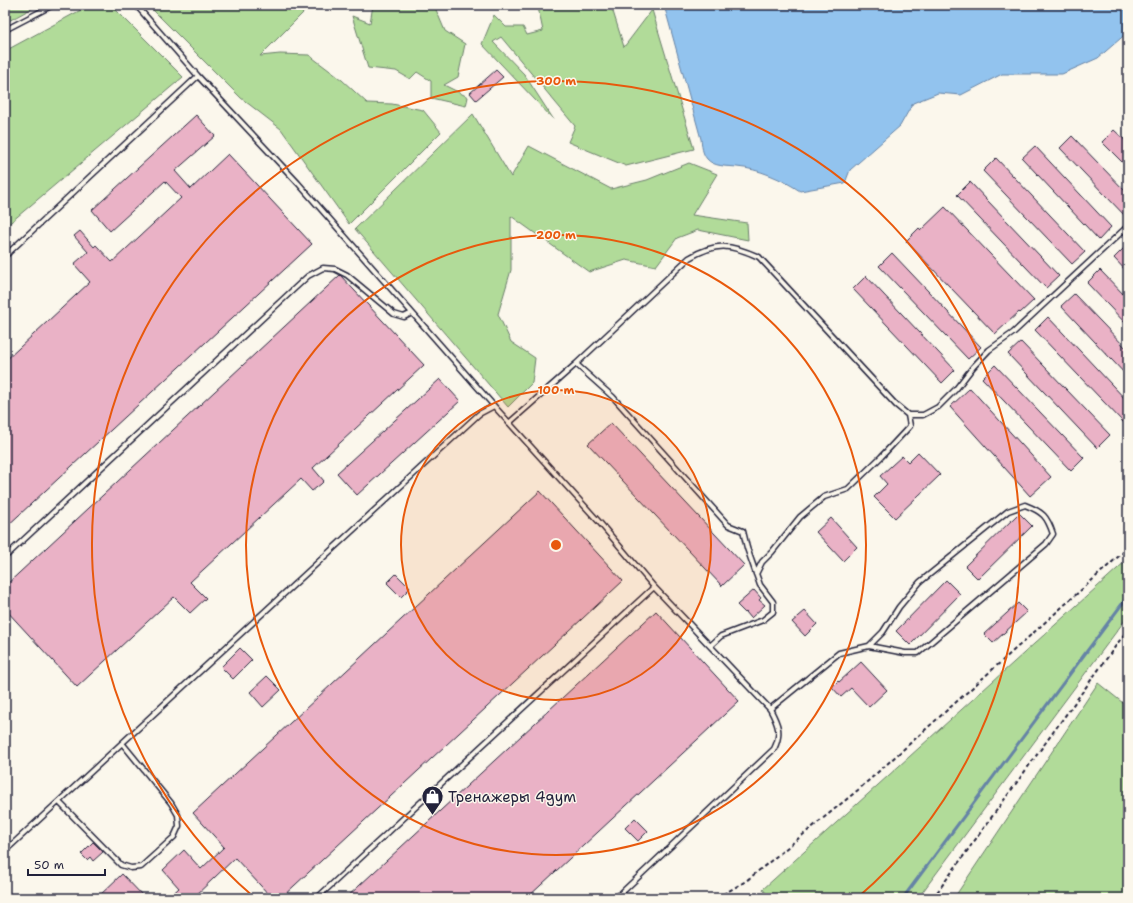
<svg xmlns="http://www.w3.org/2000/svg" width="1133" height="903" viewBox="0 0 1133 903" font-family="'Shantell Sans',sans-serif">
<rect width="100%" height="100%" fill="#fbf7ec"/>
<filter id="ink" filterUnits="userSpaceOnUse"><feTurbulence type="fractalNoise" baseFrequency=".025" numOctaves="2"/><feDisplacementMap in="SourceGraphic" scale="8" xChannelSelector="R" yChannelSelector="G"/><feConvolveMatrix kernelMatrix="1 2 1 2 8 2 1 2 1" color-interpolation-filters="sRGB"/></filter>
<g filter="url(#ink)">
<path fill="#b1db99" stroke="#6a7e6a" d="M5,5H38L5,23Z
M90,5H111L183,77L5,227V51Z
M148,5H311L260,56L280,54L309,55L342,80L367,103L392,104L423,110L441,132L349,224L281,129L241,98Z
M373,5H434L445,31L465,44L458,77L444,85L468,97L466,106L431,98V81L417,72L410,79L396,71L368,68L352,16L370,23Z
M545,5H611L624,47L652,10L694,149L626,166L568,142L575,126L501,37L493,42L524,74L554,120L482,44L494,15L506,27H523L527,35L543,31L538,7Z
M473,114L511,177L529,146L611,189L647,180L689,163L717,174L692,215L747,223L748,240L698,230L677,238L656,266L626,260L589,272L511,216V270L498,314L511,342L535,358L532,383L508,407L355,229Z
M1128,559V616L918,898H773L767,895L763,889Z
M1098,683L1128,707V898H954Z"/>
<path fill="#92c3ee" stroke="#6583a6" d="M664,5H1128V32L1098,58L1062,74H1002L961,95L938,93L913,103L900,126L850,170L845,183L800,191C782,179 759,169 737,167C727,166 714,167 707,159C702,153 702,146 701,139Z"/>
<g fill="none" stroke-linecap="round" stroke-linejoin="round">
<path stroke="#6583a6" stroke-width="3" d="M903,898L1128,596"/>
</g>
<path fill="#eab2c6" stroke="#22223b" d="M496,70L503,77L476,100L470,93Z
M196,115L215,136L175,171L191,189L228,154L312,244L5,528V361L90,282L74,264L88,252L74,236L80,231L94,247L96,245L112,262L181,198L165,181L110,231L92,210Z
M1114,130L1128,143V168L1102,142Z
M1072,136L1128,194V219L1060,148Z
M1035,146L1111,227L1099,240L1022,158Z
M996,158L1085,252L1072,264L983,171Z
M970,182L1059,276L1046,288L957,195Z
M945,207L1034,300L1020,313L1019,312L995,334L906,241L919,228L921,230Z
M1128,244V273L1114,258Z
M892,253L981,347L968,359L879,266Z
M1100,270L1128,299V326L1087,283Z
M340,275L424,365L313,468L324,481L321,484L312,491L301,479L190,582L206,598L190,613L174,597L77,687L5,609V586Z
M866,276L955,370L942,383L853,289Z
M1074,294L1128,350V377L1061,306Z
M1048,317L1128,402V419L1124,423L1035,330Z
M1021,342L1110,435L1097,448L1008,354Z
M995,365L1084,458L1071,471L982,378Z
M440,379L460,401L357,495L337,473Z
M970,388L1051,477L1030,496L950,407Z
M611,423L744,565L722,586L588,444Z
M918,452L940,475L895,518L874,497L887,484L880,476L902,456L908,462Z
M540,491L623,581L281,898H272L235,858L193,898H168L179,888L163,870L184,850L201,869L224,847L193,813Z
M1019,513L1032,526L978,579L965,566Z
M831,518L857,547L843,561L816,532Z
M396,574L410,588L401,597L387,583Z
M946,580L960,594L910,645L896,631Z
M754,590L761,598L759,600L765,605L751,618L746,612L745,613L737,605Z
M1018,603L1027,612L993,643L984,634Z
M656,611L739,701L527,898H346Z
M805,611L817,624L805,636L792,622Z
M240,648L252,660L233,679L221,667Z
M861,662L887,690L869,707L851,688L841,697L832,687L838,681L839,682Z
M267,676L281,690L263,707L250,692Z
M635,818L648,831L638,841L625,828Z
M93,842L103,852L93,861L90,857L87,860L81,854Z
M122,874L145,898H97Z"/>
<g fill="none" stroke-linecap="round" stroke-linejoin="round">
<defs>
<path id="lane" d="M136,5L198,76L298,183L494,406L600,523L654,587L770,709C778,724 782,733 774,749L616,898
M5,30L53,5
M5,256L198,76
M576,364L613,397L728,525L743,531L747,548L760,585L773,602V612L763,620L721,636L710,646
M509,423L576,364L689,258C717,242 730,244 759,257L896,405L908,415H923L938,407L956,389L973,367L989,350L1013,333L1128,226
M5,557L308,276L323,268L335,269L347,275L394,314L404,317L412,313
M756,574L762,562L772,552L800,517L824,497L848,489L881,457L910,426L908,415
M770,709L839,653L869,646L883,632L899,607L920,582L1008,511L1025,505C1043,512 1047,516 1053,534L1046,544L918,653H905L869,646
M59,802L121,865L131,868L141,867L174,837L179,826L178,815L171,803L122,743
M5,851L479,414L494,406
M317,898L654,587"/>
</defs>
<use href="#lane" stroke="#22223b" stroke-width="7"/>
<path stroke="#22223b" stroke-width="2" stroke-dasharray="4 3" stroke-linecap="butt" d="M717,898L746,881L858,790L1128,548
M933,898L1128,629"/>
<use href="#lane" stroke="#fbf7ec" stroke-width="4"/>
</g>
</g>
<circle cx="556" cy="545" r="155" fill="#e8590c" fill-opacity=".12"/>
<g fill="none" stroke="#e8590c" stroke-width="2">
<circle cx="556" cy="545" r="155"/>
<circle cx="556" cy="545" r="310"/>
<path d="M255 898A464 464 0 1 1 857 898"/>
</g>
<defs>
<symbol id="shop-pin" viewBox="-11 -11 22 30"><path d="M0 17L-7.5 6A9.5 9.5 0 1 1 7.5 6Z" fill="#22223b" stroke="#fbf7ec"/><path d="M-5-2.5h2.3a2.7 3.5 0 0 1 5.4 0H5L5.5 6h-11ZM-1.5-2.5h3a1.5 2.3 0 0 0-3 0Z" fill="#fff"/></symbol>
</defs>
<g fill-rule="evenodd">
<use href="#shop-pin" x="420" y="784" width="25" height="34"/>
</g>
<g text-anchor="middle" stroke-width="3" stroke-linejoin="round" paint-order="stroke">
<g font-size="15" fill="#22223b" stroke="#fbf7ec" text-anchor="start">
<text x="448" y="802">Тренажеры 4gym</text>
</g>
</g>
<circle cx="556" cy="545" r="6" fill="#e8590c" stroke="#fbf7ec" stroke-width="2"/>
<g font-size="12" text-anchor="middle" font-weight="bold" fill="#e8590c" stroke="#fbf7ec" stroke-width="3" stroke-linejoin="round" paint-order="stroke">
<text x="556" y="85">300 m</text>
<text x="556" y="239">200 m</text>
<text x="556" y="394">100 m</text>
</g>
<rect width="1133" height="903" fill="none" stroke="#fbf7ec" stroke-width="20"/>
<rect x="10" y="10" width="1113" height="883" fill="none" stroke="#22223b" stroke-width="1.5" filter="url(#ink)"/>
<path d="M28 869v6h77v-6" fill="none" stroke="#22223b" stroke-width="2"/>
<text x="34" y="869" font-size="12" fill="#22223b" stroke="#fbf7ec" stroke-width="3" paint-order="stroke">50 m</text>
</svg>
